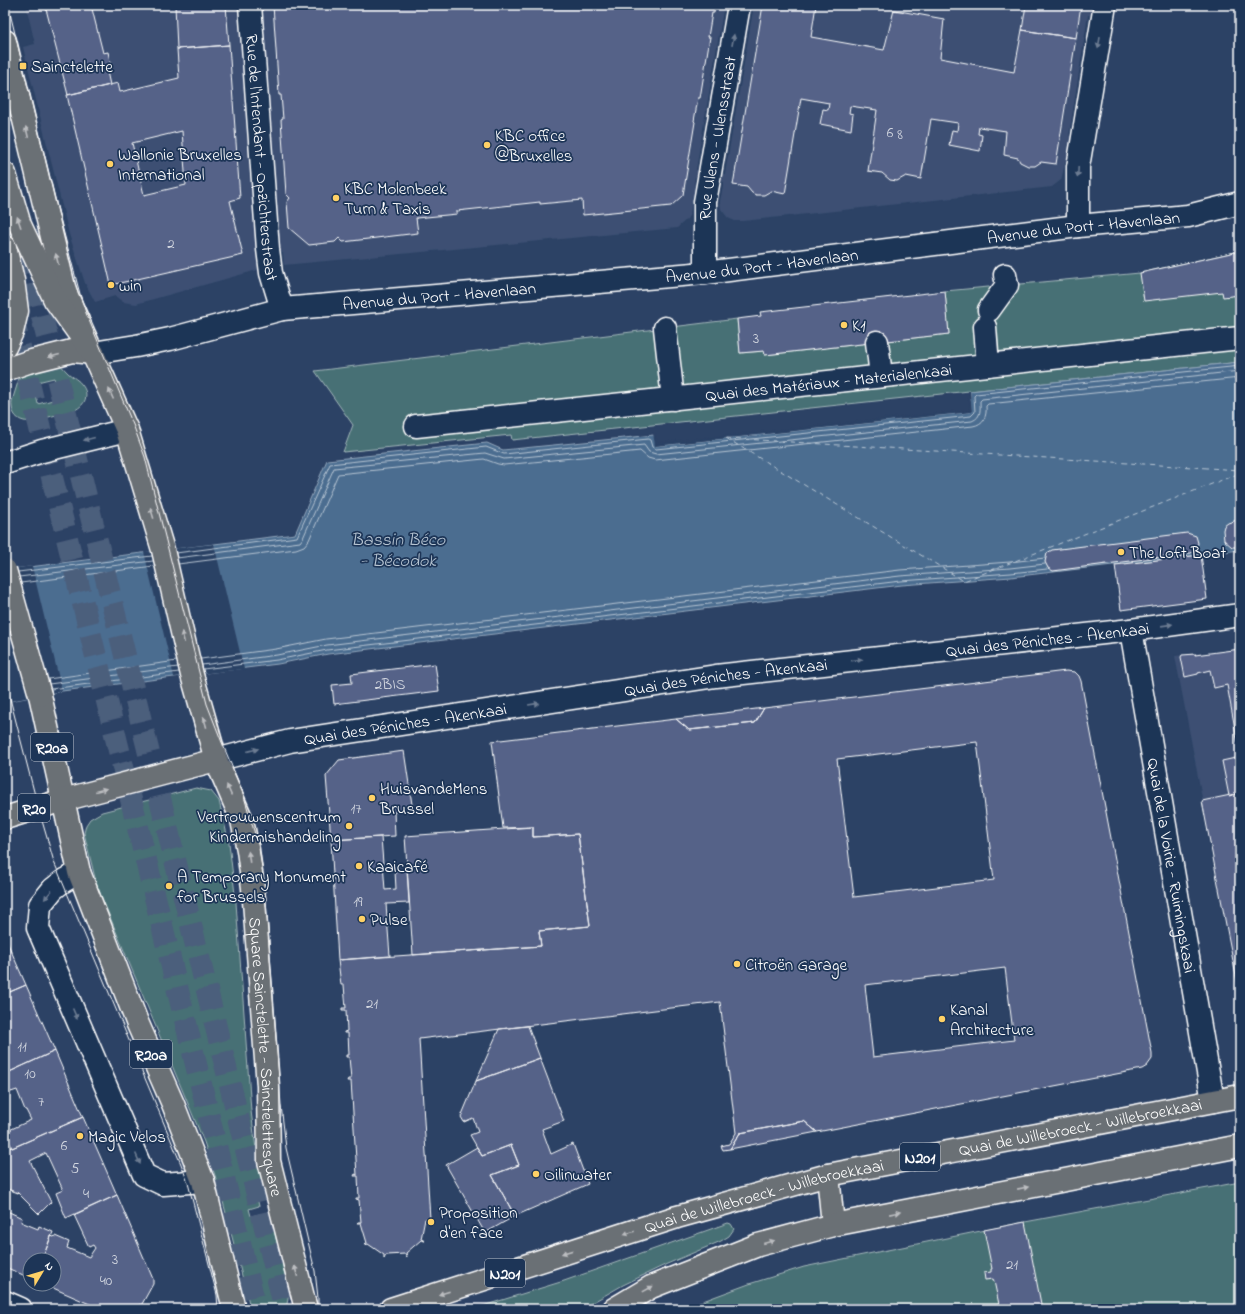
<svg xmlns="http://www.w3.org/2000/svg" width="1245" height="1314" viewBox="0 0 1245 1314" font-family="'Indie Flower',sans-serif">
<rect width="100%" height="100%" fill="#2c4265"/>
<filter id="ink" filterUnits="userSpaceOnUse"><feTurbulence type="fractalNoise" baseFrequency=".025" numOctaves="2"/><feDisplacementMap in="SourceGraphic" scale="8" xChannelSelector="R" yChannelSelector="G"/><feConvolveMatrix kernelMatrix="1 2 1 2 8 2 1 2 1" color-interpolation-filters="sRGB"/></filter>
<g filter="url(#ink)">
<path fill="#3c5073" d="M26,5H724L696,170L703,171L702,178L695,177L694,184L695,185L690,214L687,219L677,228L284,265L283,253L267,257L265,268L136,304L123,302L115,296L95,302L85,283L69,234L23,47L35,44Z
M754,5H1090V7L1097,8L1095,16L1088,15L1069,136L1076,137L1075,147L1066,160L1061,180L1052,187L743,221H735L728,218L721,209L720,201L724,182L716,181L718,173L725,174Z
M1240,649V997L1175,656Z"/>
<path fill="#476f74" stroke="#a3b7ba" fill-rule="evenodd" d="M1240,251V362L512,440L511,435L343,452L353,425L315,371L737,319L740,353L764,351L765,355L949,334L945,291L1140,273Z
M54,356C58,362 63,368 68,373C72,377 79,380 82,385C90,395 85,405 75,410C65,412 32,423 24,421C15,419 11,411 12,401L24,363ZM54,378L60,398L38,404L33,383Z
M196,788L211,791L219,801L229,843L236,903L251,1111L256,1149L264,1188L255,1190L259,1206L249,1209L251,1216L260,1214L261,1216L270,1213L289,1292L287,1304L283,1309H253L249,1303L221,1194L204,1142L97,886L84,833L86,825L90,819L102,812Z
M1240,1182V1309H688L703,1301L749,1284L804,1267L1025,1222Z
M728,1223L731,1224L734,1229L729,1236L721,1241L667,1264L623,1285L581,1309H473L564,1281Z"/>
<path fill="#4b6d90" stroke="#93a7bc" d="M1240,362V550L1011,577L902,585L328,654L278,664L62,691L5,702V570L295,534L327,460L487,443L503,450L654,435L656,446L971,412L970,391Z"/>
<path fill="#2c4265" d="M968,391H970L972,412L655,446L653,433L655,434L657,443L970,410Z
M214,544L244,669L174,677L144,552Z
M32,566L62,691L5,702V570Z"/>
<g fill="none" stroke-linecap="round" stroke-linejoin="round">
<path stroke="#b7c5d3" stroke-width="1" d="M176,553L297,537L330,464L486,447L504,454L648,439L650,440L652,447L656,449L971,416L975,412L974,396L976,394L1240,366
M177,558L300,542L303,538L334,468L485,453L504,459L644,445L649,452L656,454L972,421C982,417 980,409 980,401L982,399L1240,371
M178,564L296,549L304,546L309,540L338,474L484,459L498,464L504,465L640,451L648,458L655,460L973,426C984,424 987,416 986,406L988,404L1240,378
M18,572L152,556
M19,577L153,561
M21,583L154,566
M201,659L276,649L326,639L900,570L1010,562L1045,558
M202,665L277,655L327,645L900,576L1010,568L1045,564
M203,669L277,660L327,650L901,581L1011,573L1047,569
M48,679L177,661
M49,684L178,667
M51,689L179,672"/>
<path stroke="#b7c5d3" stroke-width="1" stroke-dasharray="5 4" stroke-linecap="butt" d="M726,438L964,581L1240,473
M727,438L1240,470"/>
</g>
<path fill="#546288" stroke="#fff" fill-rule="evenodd" d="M45,5H96V8L92,9L103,53L108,52L111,66L106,67L110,85L68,95Z
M175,5H226L229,45L177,49Z
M273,5H715L714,13H712L708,37H710L700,98H698L694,121L695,122L683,195L671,206L583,215L582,200L540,204V202L457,211V214L416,218L418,233L343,242L339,238L335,242L309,245L289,228L287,202L290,198L286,194L281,120L283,119L281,95H279Z
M763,5H816L811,37L884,50L894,10L944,19L940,58L1014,72L1022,30L1076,38L1056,164L1041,162L1035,166H1028L1020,162L1018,158L1004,155L1006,131L979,127L978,134L982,135L980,151L949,145L952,130L957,131L958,123L931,119L921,179L906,176L897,181L890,180L882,173L868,171L877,110L850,106L849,113L853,114L851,130L820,124L823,109L828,110L829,103L801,98L785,194L771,191L764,195H756L752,193L747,187L733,185Z
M1026,5H1081L1076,38L1022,30Z
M229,45L240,198L230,201L243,255L111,285L67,95L118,83L120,92L179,78L177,49ZM182,131L186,185L144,195L132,143Z
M1240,251V295L1223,297L1222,292L1144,301L1140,273Z
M945,291L949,334L765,355L764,351L740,353L737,319L761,316L760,312Z
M1240,519V547H1232L1224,540L1223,530L1224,526L1228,523Z
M1187,533L1196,536L1198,543L1196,550L1191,553L1053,571L1048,568L1045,562L1047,553L1052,550Z
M1201,555L1207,599L1121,610L1115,565Z
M1240,649V756L1227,685L1214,688L1210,670L1198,673V674L1185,677L1181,657L1182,655L1196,654L1195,655Z
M435,664L439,691L334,704L332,685L352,683L351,674Z
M1066,671L1075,672L1079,676L1081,681L1152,1053V1059L1147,1066L1142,1069L817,1132L804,1121L740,1133L730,1149L723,1150L721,1146L729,1144L736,1133L720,1002L419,1039L430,1219H425L421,1239L425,1241L421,1240L406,1253L407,1257L405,1254L386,1255L384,1259V1255L368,1244L365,1245L364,1244L367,1243L361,1223H357L358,1222H361L359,1200L356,1199V1198H359L358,1176H354L355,1174L357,1175L351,1081H347L348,1079H351L349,1057H346V1055H349L348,1033H344V1032L347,1031L346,1010H342V1008H346L345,997L344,985H341L338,960L541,946L539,931L590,926L578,834L533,837V827L503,828L492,741L676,719L689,730L755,723L764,708ZM977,742L994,880L854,897L837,759ZM1005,968L1014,1040L873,1057L865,985Z
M764,708L755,723L689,730L676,719Z
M404,751L413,811L394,812L395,836L331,840L326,776L339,760Z
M1240,757V793L1229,796L1222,761Z
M1240,793V997L1202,801Z
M533,827V837L578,834L590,926L539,931L541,946L413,955L405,836Z
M381,837L385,890L396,889L395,871L407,870L409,903L386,904L390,956L338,960L331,840Z
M5,937L26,985L5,994Z
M26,985L55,1051L5,1074V994Z
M528,1026L540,1058L476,1081L499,1029Z
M55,1051L83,1117L12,1148L5,1132L31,1120L26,1110H25L17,1090L11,1092L8,1090L7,1091L5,1087L6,1086L5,1074Z
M540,1058L564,1121L542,1129L551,1154L573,1144L588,1184L515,1216L492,1175L519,1165L511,1145L482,1156L470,1135L478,1132L473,1118L464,1122L461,1117L476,1081Z
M83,1117L117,1195L66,1218L56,1193L63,1190L46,1153L30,1161L51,1202L39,1214L18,1193L5,1188V1150L11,1147L12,1148Z
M804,1121L817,1132L730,1149L740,1133Z
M511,1145L519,1165L492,1175L515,1216L485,1233L446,1165L477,1147L482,1156Z
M117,1195L153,1279V1284L142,1304L132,1309H101L44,1284H54V1260H42L51,1236L54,1237L55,1236L69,1242L67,1248L89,1257L95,1248L93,1245L89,1247L74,1215Z
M5,1210L22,1218L21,1222L38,1229L39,1226L53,1232L42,1260H30V1278L5,1267Z
M1025,1222L1042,1309H1000L994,1281L993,1279L985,1280L984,1273L991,1272V1269H992L984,1230Z"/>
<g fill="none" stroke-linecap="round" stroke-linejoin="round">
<path stroke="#4c5e7c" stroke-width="22" stroke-dasharray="22 11" stroke-linecap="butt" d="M26,251L285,1309
M12,314L256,1309"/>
<defs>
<g id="street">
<path id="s1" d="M250,5L268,249L271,273L282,309"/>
<path d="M1078,226V167L1105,5"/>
<path id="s2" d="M705,273V202L739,5"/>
<path d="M989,310L1007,285L1005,275"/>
<path d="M985,327L988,365"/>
<path d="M665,328L673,399"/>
<path d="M877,342L881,376"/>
<path id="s3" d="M416,426L1240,338"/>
<path id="s4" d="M1131,630L1213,1101"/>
<path id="s5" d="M216,760L290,741L716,676L1131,630L1240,615"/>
<path d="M79,872L62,882L53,889L40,905L38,928L144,1175L163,1184L203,1181"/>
<path d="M5,1302L21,1309"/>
</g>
<g id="secondary">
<path id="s6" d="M93,353L136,346L170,339L282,309L705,273L1078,226L1188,216L1240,203"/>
<path d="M5,463L42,451L127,430"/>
</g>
<g id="primary">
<path id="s7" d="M5,41L64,287L67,296L127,430L163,550L192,675L216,760L242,820L248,850L253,888L268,1086L269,1161L306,1309"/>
<path d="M5,370L28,362L72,351L93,353"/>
<path d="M40,695L79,872L137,1022L173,1104L203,1181L234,1309"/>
<path d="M5,818L63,800L216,760"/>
<path d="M828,1175L833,1225"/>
<path id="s8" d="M391,1309L677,1217L828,1175L1240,1096"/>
<path d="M614,1309L651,1287L758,1245L833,1225L1240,1146"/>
</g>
<path id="highway" d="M5,174L20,225L55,300L93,353
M5,247L13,280L17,311L12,332L5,347"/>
</defs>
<use href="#street" stroke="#fff" stroke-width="25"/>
<use href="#secondary" stroke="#fff" stroke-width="25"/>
<use href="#primary" stroke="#fff" stroke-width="25"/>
<use href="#highway" stroke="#fff" stroke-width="25"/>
<use href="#street" stroke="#1d3557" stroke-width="22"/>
<use href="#secondary" stroke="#1d3557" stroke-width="22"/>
<use href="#primary" stroke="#6b6f75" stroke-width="22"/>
<use href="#highway" stroke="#6b6f75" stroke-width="22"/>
<path stroke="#fff" stroke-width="1" d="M8,5L57,207L80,294L86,313L134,427L145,457L207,704L221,740L243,793L259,848L265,887L281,1105L286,1148L315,1271L318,1298V1309
M5,679L38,807L54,862L181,1164L188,1183L217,1295L218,1309"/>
<defs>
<path id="primary-bridge" d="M5,570L40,695"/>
</defs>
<use href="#primary-bridge" stroke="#fff" stroke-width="25" stroke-linecap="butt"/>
<use href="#primary-bridge" stroke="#6b6f75" stroke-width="22"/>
</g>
<defs><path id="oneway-solid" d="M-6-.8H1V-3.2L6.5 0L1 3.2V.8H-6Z"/></defs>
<g fill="#6c7c92">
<use href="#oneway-solid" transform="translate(733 40) rotate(-80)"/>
<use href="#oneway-solid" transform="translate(1099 43) rotate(100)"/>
<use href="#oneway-solid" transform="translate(1078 172) rotate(93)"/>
<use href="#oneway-solid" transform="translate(89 439) rotate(166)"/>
<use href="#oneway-solid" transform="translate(1167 625) rotate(-8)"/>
<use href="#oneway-solid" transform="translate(857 660) rotate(-6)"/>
<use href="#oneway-solid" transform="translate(534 704) rotate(-9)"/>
<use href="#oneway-solid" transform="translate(253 750) rotate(-14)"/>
<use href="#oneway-solid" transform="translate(48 895) rotate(130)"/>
<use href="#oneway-solid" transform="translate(75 1014) rotate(67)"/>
<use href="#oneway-solid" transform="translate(138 1159) rotate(67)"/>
</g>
<g fill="#bcbec1">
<use href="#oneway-solid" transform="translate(27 132) rotate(-103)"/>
<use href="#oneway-solid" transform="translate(19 222) rotate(-109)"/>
<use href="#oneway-solid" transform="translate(57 259) rotate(-104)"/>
<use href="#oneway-solid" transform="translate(54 356) rotate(166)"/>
<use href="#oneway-solid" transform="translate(111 394) rotate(-114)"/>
<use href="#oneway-solid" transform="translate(152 513) rotate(-107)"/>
<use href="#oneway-solid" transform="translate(183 637) rotate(-103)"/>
<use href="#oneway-solid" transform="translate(205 722) rotate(-106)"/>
<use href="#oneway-solid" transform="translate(101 790) rotate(-15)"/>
<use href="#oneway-solid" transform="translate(229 790) rotate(-114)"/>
<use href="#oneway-solid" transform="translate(249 857) rotate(-97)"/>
<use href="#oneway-solid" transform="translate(1023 1188) rotate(-11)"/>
<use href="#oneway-solid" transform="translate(895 1213) rotate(-11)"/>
<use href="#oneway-solid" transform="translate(629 1233) rotate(162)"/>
<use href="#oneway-solid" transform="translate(769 1242) rotate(-15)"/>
<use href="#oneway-solid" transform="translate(567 1252) rotate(162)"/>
<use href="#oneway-solid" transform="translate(296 1271) rotate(-104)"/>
<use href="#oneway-solid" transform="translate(648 1289) rotate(-29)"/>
<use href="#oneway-solid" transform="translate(444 1293) rotate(162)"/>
</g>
</g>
<g fill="#ffd166" stroke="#1d3557" stroke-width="1.5">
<rect x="19" y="62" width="8" height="8" rx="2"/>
<circle cx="487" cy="145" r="4"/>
<circle cx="110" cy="164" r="4"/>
<circle cx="336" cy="198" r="4"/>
<circle cx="111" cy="285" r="4"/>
<circle cx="844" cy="325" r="4"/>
<circle cx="1121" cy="552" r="4"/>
<circle cx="372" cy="798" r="4"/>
<circle cx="349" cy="826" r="4"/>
<circle cx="359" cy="866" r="4"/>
<circle cx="169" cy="886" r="4"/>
<circle cx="362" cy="919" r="4"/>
<circle cx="737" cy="964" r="4"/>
<circle cx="942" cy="1019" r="4"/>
<circle cx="80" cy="1136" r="4"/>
<circle cx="536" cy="1174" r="4"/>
<circle cx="431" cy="1222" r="4"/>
</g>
<g text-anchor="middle" stroke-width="3.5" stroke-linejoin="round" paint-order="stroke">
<g font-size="15" fill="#d4d8e1">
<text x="890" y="137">6</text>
<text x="900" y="139">8</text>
<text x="171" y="248">2</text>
<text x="756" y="343">3</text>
<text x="390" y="689">2BIS</text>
<text x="356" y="813">17</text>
<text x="358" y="906">19</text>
<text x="372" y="1008">21</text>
<text x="22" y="1051">11</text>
<text x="30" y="1078">10</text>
<text x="41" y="1106">7</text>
<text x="64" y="1150">6</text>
<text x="75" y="1173">5</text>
<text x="86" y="1198">4</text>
<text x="115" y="1264">3</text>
<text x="1012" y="1269">21</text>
<text x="106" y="1285">40</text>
</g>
<g fill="#1d3557" stroke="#bbc2cd" stroke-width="1">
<rect x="31" y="733" width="42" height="28" rx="3"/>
<rect x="18" y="794" width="32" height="28" rx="3"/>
<rect x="130" y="1040" width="42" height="28" rx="3"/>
<rect x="900" y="1143" width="40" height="28" rx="3"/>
<rect x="485" y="1259" width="40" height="28" rx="3"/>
</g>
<g font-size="16" font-weight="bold" fill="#fff">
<text x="52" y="753">R20a</text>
<text x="34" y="814">R20</text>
<text x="151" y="1060">R20a</text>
<text x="920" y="1163">N201</text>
<text x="505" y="1279">N201</text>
</g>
<g font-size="17" fill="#fff" stroke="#1d3557" text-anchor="start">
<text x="31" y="72">Sainctelette</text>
<text x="495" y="141">KBC office<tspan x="495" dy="20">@Bruxelles</tspan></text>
<text x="118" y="160">Wallonie Bruxelles<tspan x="118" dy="20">International</tspan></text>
<text x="344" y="194">KBC Molenbeek<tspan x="344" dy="20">Turn &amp; Taxis</tspan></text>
<text x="119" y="291">win</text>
<text x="852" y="331">K1</text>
<text x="1129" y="558">The Loft Boat</text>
<text x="380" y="794">HuisvandeMens<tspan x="380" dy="20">Brussel</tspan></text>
<text x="341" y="822" text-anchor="end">Vertrouwenscentrum<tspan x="341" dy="20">Kindermishandeling</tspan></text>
<text x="367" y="872">Kaaicafé</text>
<text x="177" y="882">A Temporary Monument<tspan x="177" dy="20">for Brussels</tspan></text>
<text x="370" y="925">Pulse</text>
<text x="745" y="970">Citroën Garage</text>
<text x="950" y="1015">Kanal<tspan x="950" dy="20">Architecture</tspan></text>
<text x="88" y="1142">Magic Velos</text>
<text x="544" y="1180">Oilinwater</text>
<text x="439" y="1218">Proposition<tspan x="439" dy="20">d'en face</tspan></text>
</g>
<g font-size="17" fill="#fff" stroke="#1d3557">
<text dy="6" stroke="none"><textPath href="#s2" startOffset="136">Rue Ulens - Ulensstraat</textPath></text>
<text dy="6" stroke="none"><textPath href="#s1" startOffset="153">Rue de l'Intendant - Opzichterstraat</textPath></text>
<text dy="6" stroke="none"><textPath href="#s6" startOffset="1000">Avenue du Port - Havenlaan</textPath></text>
<text dy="6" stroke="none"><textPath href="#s6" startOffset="676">Avenue du Port - Havenlaan</textPath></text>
<text dy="6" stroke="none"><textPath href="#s6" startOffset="352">Avenue du Port - Havenlaan</textPath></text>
<text dy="6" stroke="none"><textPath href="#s3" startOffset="415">Quai des Matériaux - Materialenkaai</textPath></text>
<text dy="6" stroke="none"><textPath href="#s5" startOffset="841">Quai des Péniches - Akenkaai</textPath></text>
<text dy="6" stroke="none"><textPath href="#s5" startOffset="517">Quai des Péniches - Akenkaai</textPath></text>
<text dy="6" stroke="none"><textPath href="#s5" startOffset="193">Quai des Péniches - Akenkaai</textPath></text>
<text dy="6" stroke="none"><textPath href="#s4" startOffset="239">Quai de la Voirie - Ruimingskaai</textPath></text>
<text dy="6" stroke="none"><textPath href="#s7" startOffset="1055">Square Sainctelette - Sainctelettesquare</textPath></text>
<text dy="6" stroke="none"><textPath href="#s8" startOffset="714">Quai de Willebroeck - Willebroekkaai</textPath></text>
<text dy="6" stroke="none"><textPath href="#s8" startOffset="390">Quai de Willebroeck - Willebroekkaai</textPath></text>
</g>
<g font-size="18" font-style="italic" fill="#b7c5d3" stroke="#1d3557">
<text x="398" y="545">Bassin Béco<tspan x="398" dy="21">- Bécodok</tspan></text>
</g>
</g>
<rect width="1245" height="1314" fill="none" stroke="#1d3557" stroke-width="20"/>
<rect x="10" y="10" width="1225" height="1294" fill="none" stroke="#fff" stroke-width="1.5" filter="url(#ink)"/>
<g transform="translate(42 1272) rotate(52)"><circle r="19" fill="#1d3557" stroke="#77869a"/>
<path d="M0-3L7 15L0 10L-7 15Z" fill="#ffd166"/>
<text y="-6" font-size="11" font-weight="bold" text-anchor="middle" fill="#ffffff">N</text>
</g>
</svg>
